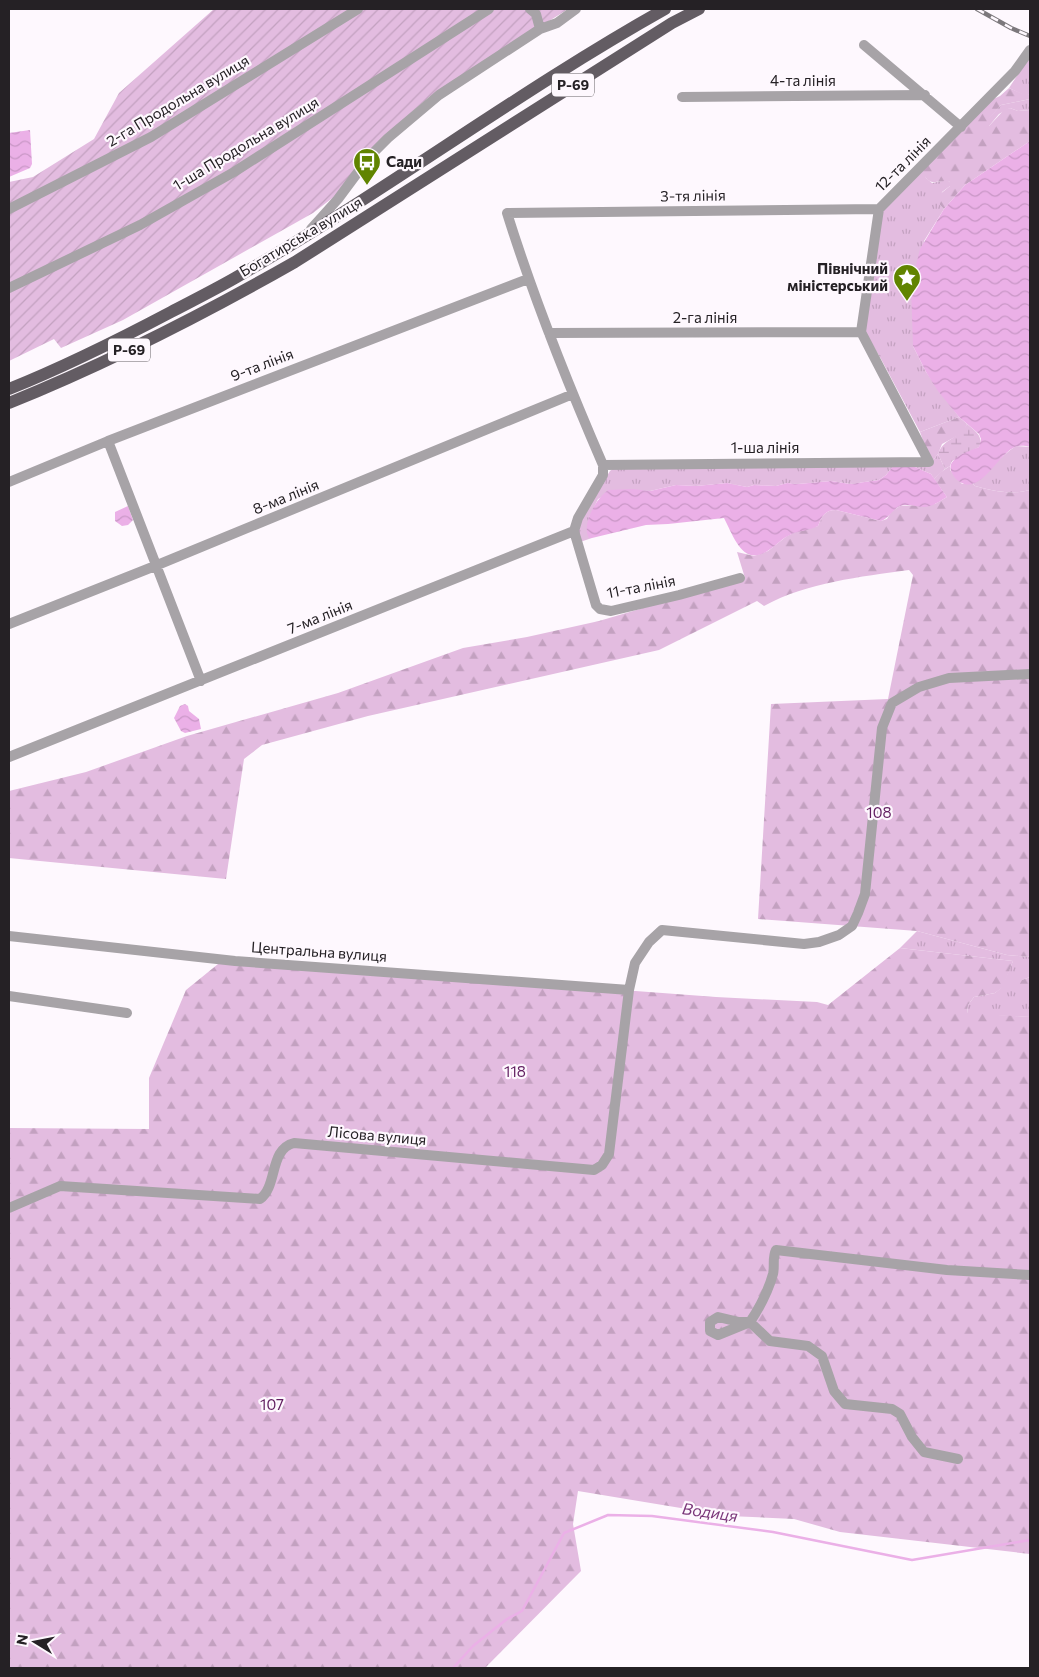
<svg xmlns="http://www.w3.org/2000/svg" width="1039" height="1677" viewBox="0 0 1039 1677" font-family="Commissioner,sans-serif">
<defs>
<pattern id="grass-tufts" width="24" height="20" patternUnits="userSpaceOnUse" patternTransform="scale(1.25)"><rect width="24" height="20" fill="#e3bce0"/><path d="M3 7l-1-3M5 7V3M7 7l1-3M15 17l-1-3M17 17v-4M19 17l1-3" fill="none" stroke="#c3a1c0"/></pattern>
<pattern id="forest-firs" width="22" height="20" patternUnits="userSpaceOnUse" patternTransform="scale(1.25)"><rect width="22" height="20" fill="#e3bce0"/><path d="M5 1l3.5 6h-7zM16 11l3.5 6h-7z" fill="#c3a1c0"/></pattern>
<pattern id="wetland-marsh" width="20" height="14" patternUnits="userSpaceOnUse" patternTransform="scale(1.25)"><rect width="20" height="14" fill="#e3bce0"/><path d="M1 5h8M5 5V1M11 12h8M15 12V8" fill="none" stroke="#c3a1c0"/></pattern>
<pattern id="garden-furrows" width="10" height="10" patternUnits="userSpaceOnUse" patternTransform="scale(1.25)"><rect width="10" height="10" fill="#e3bce0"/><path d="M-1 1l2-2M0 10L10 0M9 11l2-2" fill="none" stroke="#c3a1c0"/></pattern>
<pattern id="water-waves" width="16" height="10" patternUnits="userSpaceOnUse" patternTransform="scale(1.25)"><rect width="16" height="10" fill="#ebb0e7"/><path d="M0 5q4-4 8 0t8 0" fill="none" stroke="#c997c6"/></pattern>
</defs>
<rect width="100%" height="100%" fill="#fef8fe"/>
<path fill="url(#grass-tufts)" d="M1030,56V94L1026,96L1009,88Z
M1030,99V110L1018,111L1010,108L999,114L989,126H986V121L1001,105Z
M923,168L926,178L932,183L947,180L951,183L950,186L942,192L940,205L944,209L924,241L913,346L926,372L959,417L920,432L881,359L865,332L883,210Z
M1016,446L1030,447V490C1010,495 994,491 975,486L973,484C989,473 999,457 1016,446Z
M938,454L945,469L934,479L931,474L915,467L931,463Z
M893,466L886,475L879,480L850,484L831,481L798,484L787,483L776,486L754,485L747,487L727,483L696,486L676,485L650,491L615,490L598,499L589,518V538H592L580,542L578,525L585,511L610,471L615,467Z
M917,931L1007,955L1030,957V977L1022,980L1030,1002V1017L967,1014L968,1005L974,997L995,993L1002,987L1013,961L900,948Z"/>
<path fill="url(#forest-firs)" d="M1009,88L1026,95L1030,94V99L1001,105L987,121L986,126H989L1004,110L1010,108L1018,111L1030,110V141L965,185L944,209L940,205L939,195L950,186V182C939,178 930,190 922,171L989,101L1000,96Z
M959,417L967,424L964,431L957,436L942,444L938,454L931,463L920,432Z
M950,466V470L962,484H973L975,486C994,491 1010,495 1030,490V957L1007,955L917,931L758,919L771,704L888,699L913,575L909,570C860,577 808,582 764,606L757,601L659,650L368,716L262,745L244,759L226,879L9,858V791L86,772L187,736L338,693L463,648L527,637L599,621L745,578L737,552L754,556L768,551L787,536L798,531L818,526C822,516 825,510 836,510L881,521L887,519L891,512L900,506L935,504L947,497L934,479L941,472Z
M900,948L1013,961L1003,987L995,993L974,997L968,1005L967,1013L1030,1017V1554L840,1532L794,1519L729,1516L578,1491L573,1524L581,1571L485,1668H9V1128L149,1129V1078L186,990L223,960L716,997L817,1002L828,1005Z
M1030,977V1002L1018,996L1015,992L1022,980Z"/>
<path fill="url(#wetland-marsh)" d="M967,424C975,431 984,436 979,447L952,461L950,466L945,469L938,454C944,437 959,440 967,424Z"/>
<path fill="url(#garden-furrows)" d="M214,9H568L429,97L394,128L335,196L313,213L123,320L61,348L54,339L9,361V182L33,177L94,139L119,93Z"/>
<path fill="url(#water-waves)" d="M30,130L32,164L30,168L9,177V133Z
M1030,141V447C1026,446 1019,445 1015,447C998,454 981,495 960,482C956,480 954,477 952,473C944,459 969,451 979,447L981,439L979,434L959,417L938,391L926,372L913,346L911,286L920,249L944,209L965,185Z
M893,466L915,467L931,474L947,497C940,501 932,507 924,507C917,507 908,503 900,506C892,510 889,518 881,521L836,510C825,510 822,516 818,526C809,531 798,530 788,536C781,539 776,546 769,550C743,568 734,537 724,518L668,524L646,525L592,538H589C581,524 596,499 608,490L633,489L650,491L676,485L696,486L727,483L747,487L754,485L776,486L787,483L798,484L831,481L850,484L879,480L886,475Z
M128,506L133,520L128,525L122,526L115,521V512Z
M185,704L188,706L189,711L199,719L201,729L185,733L181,731L174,718L180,706Z"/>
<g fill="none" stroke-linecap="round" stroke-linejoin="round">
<path stroke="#ebb0e7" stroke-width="2.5" d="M453,1668L473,1646L507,1619L522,1611L564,1533L608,1515L652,1516L773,1532L912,1560L1030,1540"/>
<path stroke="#a7a3a7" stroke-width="10" d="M530,9L536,14L540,29
M864,45L961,127
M682,97L925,95
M9,209L151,137L358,9
M311,229L338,199L370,156L388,138L439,95L540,29L557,23L576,9
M9,288L140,225L234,172L489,9
M549,333L861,332
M108,441L201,681
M603,465L929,462L861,332L879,209L1015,71L1030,50
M9,482L108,441L528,279
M574,531L596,605L600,609L611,611L679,595L740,578
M9,624L155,566L573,394
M9,757L574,531L578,518L603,475V465C567,382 534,299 507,213L879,209
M9,936L235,961L629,990
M9,996L127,1013
M9,1208L60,1186L260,1199C278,1186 269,1149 294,1143L594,1170L602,1165L609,1154L629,990L635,963L649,942L662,930L804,944L819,942L839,935L852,926L858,913L865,894L882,728L892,703L919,687L949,678L1030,674
M958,1459L924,1452L912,1437L900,1414L892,1409L845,1404L834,1391L822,1356L808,1346L770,1341L750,1322L718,1335L710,1331V1322L718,1317L739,1322H750C760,1307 768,1292 773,1274C775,1266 772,1258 776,1250L947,1270L1030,1275"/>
<path stroke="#635c63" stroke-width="12" d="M9,389C64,367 118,340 171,312C192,301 214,290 235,278C382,194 517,92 665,9
M9,403C108,363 202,315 295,262L672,23L699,9"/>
<defs>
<path id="rail" d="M977,9L1011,28L1030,36"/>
</defs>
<use href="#rail" stroke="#7c787c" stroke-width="4.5"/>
<use href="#rail" stroke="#fef8fe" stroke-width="2.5" stroke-dasharray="8" stroke-linecap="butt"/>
</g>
<defs>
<symbol id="bus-pin" viewBox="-11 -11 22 30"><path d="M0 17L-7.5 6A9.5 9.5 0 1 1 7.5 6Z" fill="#618400" stroke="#fef8fe"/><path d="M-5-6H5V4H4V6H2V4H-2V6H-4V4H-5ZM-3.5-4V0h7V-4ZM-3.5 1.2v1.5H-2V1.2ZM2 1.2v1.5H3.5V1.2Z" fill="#fff"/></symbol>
<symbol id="sight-pin" viewBox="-11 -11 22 30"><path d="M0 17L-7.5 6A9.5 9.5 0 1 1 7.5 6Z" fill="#618400" stroke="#fef8fe"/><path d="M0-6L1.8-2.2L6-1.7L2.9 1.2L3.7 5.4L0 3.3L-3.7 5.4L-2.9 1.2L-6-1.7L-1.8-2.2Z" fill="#fff"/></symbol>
</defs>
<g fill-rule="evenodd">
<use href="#bus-pin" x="351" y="146" width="32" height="43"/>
<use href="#sight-pin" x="891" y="262" width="32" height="43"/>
</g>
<g text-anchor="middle" stroke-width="4.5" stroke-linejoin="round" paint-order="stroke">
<g fill="#fef8fe" stroke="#666266" stroke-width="1">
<rect x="552" y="73.5" width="42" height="23" rx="4"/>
<rect x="108" y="338.5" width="42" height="23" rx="4"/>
</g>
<g font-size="14" font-weight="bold" fill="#252125">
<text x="573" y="90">Р-69</text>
<text x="129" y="355">Р-69</text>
</g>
<g font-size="15" fill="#252125" stroke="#fef8fe">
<text x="803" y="86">4-та лінія</text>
<text transform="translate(178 101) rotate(-31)" y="5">2-га Продольна вулиця</text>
<text transform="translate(246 144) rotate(-31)" y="5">1-ша Продольна вулиця</text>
<text transform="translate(903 164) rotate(-45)" y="5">12-та лінія</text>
<text transform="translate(693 196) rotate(-1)" y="5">3-тя лінія</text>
<text transform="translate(301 237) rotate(-31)" y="5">Богатирська вулиця</text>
<text x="705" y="323">2-га лінія</text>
<text transform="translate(262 365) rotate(-21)" y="5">9-та лінія</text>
<text x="765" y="453">1-ша лінія</text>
<text transform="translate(286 497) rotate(-22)" y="5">8-ма лінія</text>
<text transform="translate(641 587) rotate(-11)" y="5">11-та лінія</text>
<text transform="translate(320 617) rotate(-22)" y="5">7-ма лінія</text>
<text transform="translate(319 952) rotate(4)" y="5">Центральна вулиця</text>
<text transform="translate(377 1136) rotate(5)" y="5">Лісова вулиця</text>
</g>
<g font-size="15" font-weight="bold" fill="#252125" stroke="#fef8fe" text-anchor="start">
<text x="386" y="167">Сади</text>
<text x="888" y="274" text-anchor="end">Північний<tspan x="888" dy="17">міністерський</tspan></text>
</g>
<g font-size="15" fill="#611d60" stroke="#fef8fe">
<text x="879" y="818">108</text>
<text x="515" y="1077">118</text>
<text x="272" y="1410">107</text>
</g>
<g font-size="16" font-style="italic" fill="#7a3679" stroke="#fef8fe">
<text transform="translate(710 1512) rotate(8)" y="6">Водиця</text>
</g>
</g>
<rect width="1039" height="1677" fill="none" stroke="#252125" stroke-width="20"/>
<g transform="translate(35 1642) rotate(280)" stroke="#fef8fe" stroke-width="4" paint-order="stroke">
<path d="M0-4L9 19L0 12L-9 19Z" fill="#252125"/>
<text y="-8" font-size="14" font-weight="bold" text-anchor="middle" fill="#252125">N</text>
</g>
</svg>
